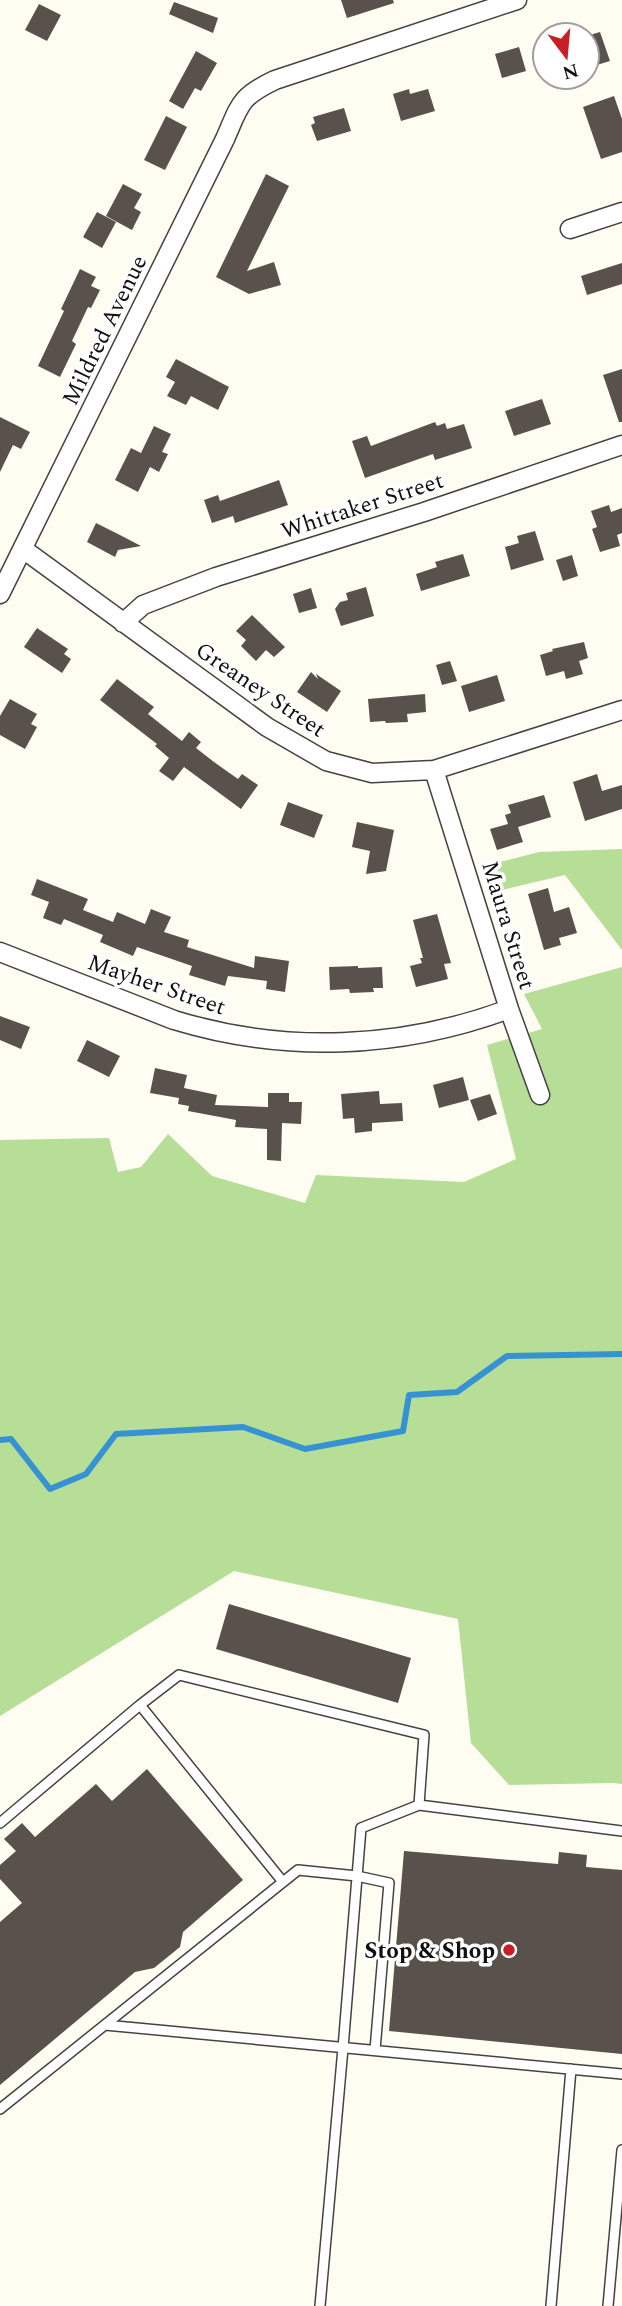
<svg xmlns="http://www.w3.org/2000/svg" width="622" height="2306" viewBox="0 0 622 2306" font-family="Spectral,serif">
<rect width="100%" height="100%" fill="#fffdf2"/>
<path fill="#b6de97" d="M622,849V950L565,875L498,891L492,864L539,852Z
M622,967V1784L613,1783L509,1785L471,1743L458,1619L234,1571L0,1716V1140L109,1138L118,1172L141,1167L168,1134L212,1176L305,1203L316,1175L464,1182L516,1159L487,1045L542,1029L524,994Z"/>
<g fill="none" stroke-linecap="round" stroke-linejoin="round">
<path stroke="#3792d4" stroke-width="6" d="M0,1440L11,1439L50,1489L86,1474L116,1434L243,1427L305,1449L403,1431L409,1395L457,1392L507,1356L622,1354"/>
</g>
<path fill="#59514b" d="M341,0H393L394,3L347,18Z
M174,2L218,18L213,33L169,14Z
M39,4L61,15L47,41L25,30Z
M600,32L610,61L587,68V36Z
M519,47L526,71L502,78L495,54Z
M196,51L217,63L201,91L195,88L183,109L169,101Z
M409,89L410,94L428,89L435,111L401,121L393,94Z
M614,96L622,119V152L601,159L583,107Z
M344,108L351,131L317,141L311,125L315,123L313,117Z
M166,116L187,127L165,170L144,160Z
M266,174L289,186L247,271L274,262L281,285L249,294L216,277Z
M123,184L142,194L134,208L141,212L132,230L106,216Z
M97,212L116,222L102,248L83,237Z
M622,263V284L587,295L581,276Z
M80,269L96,277L91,286L100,290L91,308L88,307L72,341L76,344L60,377L38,366L64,311L61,309Z
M176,359L229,387L218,410L191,396L186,405L167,396L175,382L166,377Z
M622,369V422H619L603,375Z
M542,399L551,424L514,436L505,411Z
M0,417L30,432L21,449L13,445L0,472Z
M435,422L437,426L445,423L447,429L464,424L472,448L435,460L433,454L365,478L352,441L367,436L371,446Z
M154,426L171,434L162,452L168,454L159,472L150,467L138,492L115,480L131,448L141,453Z
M279,480L288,505L235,523L233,516L212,523L204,500L218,495L220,501Z
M609,505L611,512L622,508V533L617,535L620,546L600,552L592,529L597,527L591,511Z
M96,523L118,534L141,546L118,550L115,557L87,542Z
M535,531L544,560L511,570L505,547L519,543L517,536Z
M463,554L470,576L421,591L416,574L437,567L435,562Z
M572,555L578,576L563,581L556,560Z
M366,587L374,616L341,626L335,609L340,602L348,600L346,593Z
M311,588L317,608L299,613L293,594Z
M252,615L285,647L274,657L266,650L256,661L241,646L246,640L236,631Z
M37,628L68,649L64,654L71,659L62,673L24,647Z
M584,642L588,658L579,661L583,674L566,679L564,671L546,676L540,655L553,651L552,649Z
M450,661L457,681L442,685L436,665Z
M311,672L318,679L316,674L341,691L327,712L297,692Z
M497,675L505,701L469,712L461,686Z
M117,679L154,707L148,714L182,741L189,732L201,742L196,748L214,762L238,779L242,774L258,785L241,809L184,767L173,781L159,771L169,758L155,746L157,744L100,700Z
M425,694L426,712L407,714L408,722L386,723L385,721L370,722L368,699Z
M10,699L37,714L31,724L37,727L25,749L0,735V716Z
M597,774L602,791L622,785V809L585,821L573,782Z
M544,795L551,817L518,827L523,842L497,850L490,829L508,824L505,815L511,813L508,805Z
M288,802L323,815L314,838L280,825Z
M357,822L394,830L386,871L366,874L370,851L352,847Z
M37,879L88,899L83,910L113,922L117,912L145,924L151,909L171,917L164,932L189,940L187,947L254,968L255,956L289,961L285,992L266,989L267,981L228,976L225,986L189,975L192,966L137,947L133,956L100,942L103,935L64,919L61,925L43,918L49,902L31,895Z
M548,888L554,912L569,907L577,933L559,938L561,945L544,950L528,894Z
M437,914L451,963L444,964L448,979L416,987L410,966L422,963L420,958H423L413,920Z
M358,966V968L382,967L383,988H373L374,992L350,993L349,989L330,990L329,967Z
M0,1016L30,1027L21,1049L0,1040Z
M87,1040L120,1056L109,1077L77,1061Z
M155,1068L187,1075L184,1088L217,1095L215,1105L268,1107V1093H289V1102H302L301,1124L282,1123L281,1161L267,1160V1129L235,1127L236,1120L188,1111L189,1106L178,1104L179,1098L150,1093Z
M463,1077L469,1100L439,1108L433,1085Z
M379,1091L380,1104L402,1103L403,1121L372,1123V1131L355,1133L354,1118L343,1119L341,1094Z
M490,1094L497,1114L478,1121L470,1100Z
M229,1604L411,1658L398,1703L216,1649Z
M147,1769L243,1880L183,1932L180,1947L154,1968L135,1972L0,2085V1922L22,1903L0,1879V1865L16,1851L4,1839L22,1823L35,1837L96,1784L112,1801Z
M404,1851L558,1864L559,1852L587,1855L586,1867L622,1870V2054L389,2031Z"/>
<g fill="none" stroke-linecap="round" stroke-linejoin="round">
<defs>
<path id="lane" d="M140,1705L179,1675L424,1735L419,1805
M0,1823L140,1705L283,1882
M105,2025L622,2074
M0,2109L298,1870L357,1876L389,1883L375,2050
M320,2306L343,2048L361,1828L419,1805L622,1831
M551,2306L571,2069
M608,2306L622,2150"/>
<path id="street" d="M570,229L622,212
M23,549L267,727L326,761L372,773L434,770L622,710
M0,594L225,139C240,105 239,97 275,80L517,0
M123,623L143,605L216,577L424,512L622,445
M434,770L509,1009L540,1095
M0,952L174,1020C285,1054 401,1049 509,1009"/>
</defs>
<use href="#lane" stroke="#434343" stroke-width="12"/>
<use href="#street" stroke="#434343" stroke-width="21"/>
<use href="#lane" stroke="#fff" stroke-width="9"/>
<use href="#street" stroke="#fff" stroke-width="18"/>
</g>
<circle fill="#c81f24" stroke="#fff" stroke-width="2.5" cx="509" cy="1950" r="7"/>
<g text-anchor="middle" stroke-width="7" stroke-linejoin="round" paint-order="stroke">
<g font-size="23" fill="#101010" stroke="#fff">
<text transform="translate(104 330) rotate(-64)" y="8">Mildred Avenue</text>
<text transform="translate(362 505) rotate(-18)" y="8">Whittaker Street</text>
<text transform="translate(261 689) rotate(34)" y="8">Greaney Street</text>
<text transform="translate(509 925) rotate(73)" y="8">Maura Street</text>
<text transform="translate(157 984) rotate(19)" y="8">Mayher Street</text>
</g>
<g font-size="23" font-weight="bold" fill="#101010" stroke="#fff" text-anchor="end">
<text x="495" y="1958">Stop &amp; Shop</text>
</g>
</g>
<g transform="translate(566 56) rotate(164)"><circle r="33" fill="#ffffff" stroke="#9f9f9f" stroke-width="2"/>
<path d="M0-5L12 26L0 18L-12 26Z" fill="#c81f24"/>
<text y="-10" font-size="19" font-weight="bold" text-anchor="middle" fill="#101010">N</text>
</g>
</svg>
